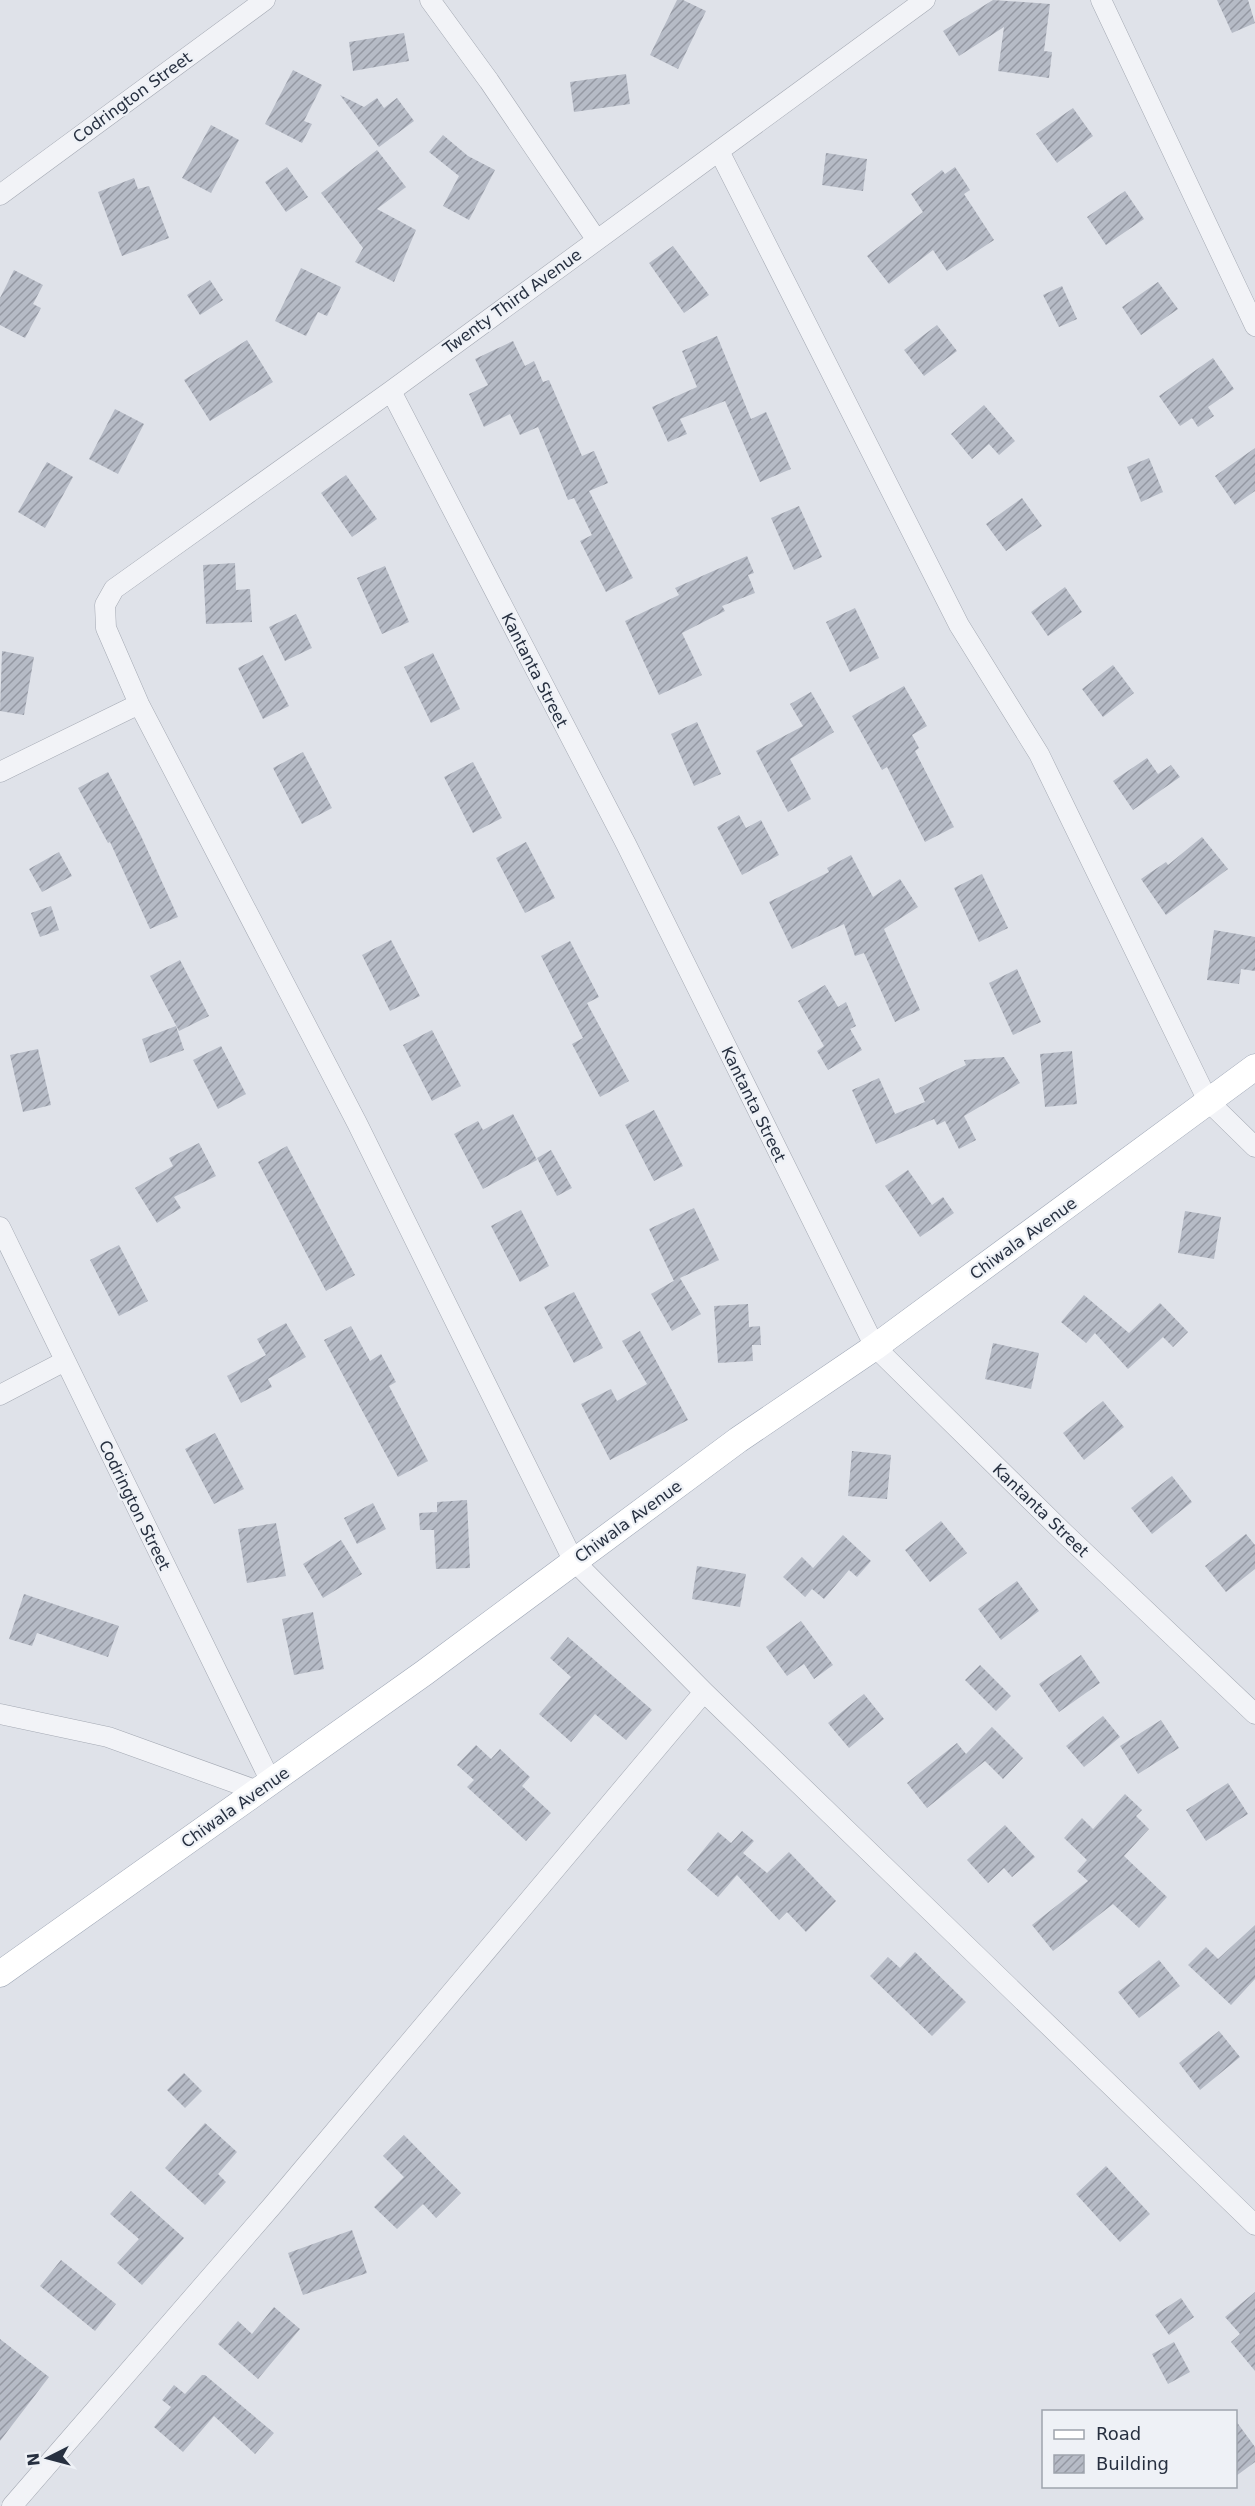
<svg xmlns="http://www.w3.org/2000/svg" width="1255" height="2506" viewBox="0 0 1255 2506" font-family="'DejaVu Sans',sans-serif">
<defs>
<pattern id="building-hatch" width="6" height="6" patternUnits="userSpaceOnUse" patternTransform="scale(1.5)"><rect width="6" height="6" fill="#b6bbc6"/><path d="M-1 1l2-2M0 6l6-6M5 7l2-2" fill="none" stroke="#9498a2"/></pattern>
</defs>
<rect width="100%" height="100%" fill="#dfe2e9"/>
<path fill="url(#building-hatch)" d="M677,0H683L706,11L678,69L650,55Z
M993,0L1050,4L1044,51L1052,52L1049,78L998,71L1004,27L959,56L943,31Z
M1217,0H1248L1255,23L1232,33Z
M404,33L409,61L353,71L349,42Z
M293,70L322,85L304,121L312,124L302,143L265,124Z
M626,74L630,104L574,112L570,82Z
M340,95L364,107L377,98L384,108L397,98L414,121L379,147Z
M1073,108L1093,136L1057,163L1036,134Z
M211,125L239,140L211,193L182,178Z
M443,135L468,156L495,170L469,220L443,206L459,176L429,152Z
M377,150L406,187L377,209L416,230L394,282L355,262L363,248L321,193Z
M826,153L867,159L863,191L822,185Z
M287,167L308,197L286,212L265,182Z
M955,167L970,190L964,194L994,240L947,271L933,250L889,284L867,256L923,212L911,194L942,170L945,174Z
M134,178L138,189L149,186L169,238L122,256L98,192Z
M1125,191L1144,219L1106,245L1087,217Z
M673,246L709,295L684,313L649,263Z
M301,268L341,287L327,316L318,312L306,336L275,321Z
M14,270L43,285L33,304L41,308L25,338L0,325V298Z
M210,280L223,300L200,315L187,295Z
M1158,282L1178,309L1141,335L1122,307Z
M1062,286L1077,319L1059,327L1043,295Z
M937,325L957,351L924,376L904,350Z
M717,336L751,419L766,412L791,469L760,482L725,401L680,419L687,434L668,442L652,407L697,387L682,351Z
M247,340L273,382L210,421L184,380Z
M513,341L525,366L534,361L543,382L549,380L582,456L594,451L608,483L589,491L633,578L606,592L580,541L592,535L574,498L568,500L538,427L520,435L510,414L484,427L469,394L488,385L475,359Z
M1213,358L1234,389L1208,407L1214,416L1198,427L1192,418L1180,426L1159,396Z
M984,405L1015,441L999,455L989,444L972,459L951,434Z
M115,409L144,424L118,474L89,459Z
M1255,448V491L1235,505L1215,476Z
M1149,458L1163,492L1141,502L1127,467Z
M47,462L73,477L45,528L18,512Z
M346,475L377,519L352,537L321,493Z
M1022,498L1042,526L1006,551L986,524Z
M799,506L822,557L794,570L771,518Z
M747,556L754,573L748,575L755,593L722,606L725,611L682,633L702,675L659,695L625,621L679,595L675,588Z
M235,563L236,590L250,589L252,622L206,624L203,565Z
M385,566L409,622L382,634L357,578Z
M1065,587L1082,612L1048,636L1031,612Z
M855,608L879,658L850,672L826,622Z
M296,614L312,648L285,661L269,627Z
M2,651L34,657L24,715L0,711Z
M433,653L460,709L431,723L404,667Z
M263,655L289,706L263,719L238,668Z
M1113,665L1134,693L1103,717L1082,689Z
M904,686L927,726L912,735L919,748L915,751L954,827L925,842L887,767L882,770L852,716Z
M811,692L834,732L790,759L811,799L788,812L756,751L803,726L790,704Z
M697,722L721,774L694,786L671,734Z
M303,752L332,808L302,824L273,768Z
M1147,758L1158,774L1171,765L1180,777L1133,810L1113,781Z
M473,762L502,818L473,833L444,777Z
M108,772L141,836L178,917L150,929L110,842L108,843L78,788Z
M739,815L746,828L761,820L779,855L742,875L717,827Z
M1202,837L1228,869L1166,915L1141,879L1166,862L1168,865Z
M526,842L555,898L525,913L496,858Z
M59,852L72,876L42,892L29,869Z
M851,855L873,897L900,879L918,907L884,929L920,1010L895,1022L864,953L855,956L844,924L792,949L769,902L829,872L827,868Z
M982,874L1008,928L979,942L954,888Z
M51,906L59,930L40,937L31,913Z
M1214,930L1255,937V971L1241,969L1239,984L1207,980Z
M391,940L420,996L390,1011L362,955Z
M570,941L599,997L587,1003L629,1081L600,1097L572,1044L583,1038L541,956Z
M180,960L209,1016L179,1031L150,976Z
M1017,969L1041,1022L1013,1035L989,983Z
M825,985L838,1007L846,1002L856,1026L850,1029L862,1050L828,1070L817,1051L824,1046L798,1001Z
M176,1026L184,1050L150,1063L142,1039Z
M432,1030L461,1086L432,1101L403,1045Z
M221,1046L246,1094L218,1109L193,1060Z
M38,1049L51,1105L23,1112L10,1055Z
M1072,1051L1077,1104L1045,1107L1040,1054Z
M1004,1057L1020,1083L964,1116L976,1140L959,1149L945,1121L937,1125L934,1119L876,1144L852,1090L879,1078L895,1114L925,1102L919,1088L966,1065L964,1060Z
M654,1110L683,1166L654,1181L625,1125Z
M513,1114L537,1160L483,1189L454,1134L478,1121L483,1130Z
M199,1143L216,1176L174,1197L181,1208L157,1223L135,1188L173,1166L169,1158Z
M287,1146L355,1275L326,1291L258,1162Z
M551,1150L572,1188L557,1196L537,1158Z
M908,1170L932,1205L943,1197L954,1213L920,1237L885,1186Z
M694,1208L719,1260L680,1278L701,1314L672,1331L651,1294L677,1279L674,1281L649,1229Z
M521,1210L549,1266L520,1282L491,1226Z
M1185,1211L1221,1217L1214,1259L1178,1253Z
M119,1245L148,1301L119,1316L90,1260Z
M574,1292L603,1348L574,1363L544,1307Z
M1084,1295L1129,1333L1160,1303L1188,1332L1173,1347L1163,1337L1128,1369L1095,1333L1086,1343L1061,1322Z
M748,1304L749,1327L760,1326L761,1345H752L753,1361L718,1363L714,1306Z
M286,1323L306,1357L268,1379L272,1387L241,1403L227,1376L266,1355L257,1339Z
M351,1326L370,1361L381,1354L396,1382L389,1386L428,1461L398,1477L324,1340Z
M640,1331L688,1420L610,1460L581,1404L611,1389L617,1401L647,1384L622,1341Z
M993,1343L1039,1353L1031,1389L985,1379Z
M1103,1401L1124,1427L1084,1460L1063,1433Z
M215,1433L244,1489L214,1504L185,1449Z
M852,1451L891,1455L887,1499L848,1496Z
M1172,1476L1192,1502L1152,1534L1131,1508Z
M467,1500L470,1568L436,1569L434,1530H420L419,1513L437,1512V1502Z
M373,1503L386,1529L357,1544L344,1518Z
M941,1521L967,1553L930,1582L905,1550Z
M276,1523L286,1576L247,1583L238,1529Z
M1246,1534L1255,1545V1569L1226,1592L1205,1566Z
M843,1535L871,1561L857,1577L849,1570L824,1599L812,1589L805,1597L783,1577L802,1557L813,1568Z
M341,1540L362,1574L323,1598L303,1564Z
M697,1566L746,1574L740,1607L692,1599Z
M1017,1581L1039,1611L1001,1640L978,1609Z
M24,1594L119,1626L108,1657L37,1633L32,1646L9,1639Z
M313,1612L324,1669L294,1675L282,1619Z
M801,1621L833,1665L814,1679L804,1664L787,1676L766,1647Z
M568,1637L652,1710L626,1740L595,1714L571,1742L539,1714L571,1677L550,1658Z
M1081,1655L1100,1683L1059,1712L1039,1684Z
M980,1665L1011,1696L996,1711L965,1680Z
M864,1694L884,1719L849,1748L828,1723Z
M1103,1716L1120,1737L1084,1767L1066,1746Z
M1161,1720L1179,1748L1138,1774L1120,1746Z
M992,1727L1023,1758L1003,1779L985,1761L927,1808L907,1783L957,1743L966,1754Z
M476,1745L491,1759L500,1749L530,1777L522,1786L551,1813L526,1841L467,1787L474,1780L457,1765Z
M1228,1783L1248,1814L1206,1841L1186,1810Z
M1125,1794L1142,1810L1136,1816L1149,1829L1124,1856L1167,1897L1139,1928L1113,1904L1053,1951L1032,1925L1088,1881L1077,1871L1087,1860L1064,1838L1082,1818L1093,1829Z
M1005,1825L1035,1857L1012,1877L1004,1868L988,1883L967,1860Z
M742,1831L754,1841L743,1853L767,1873L789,1852L836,1901L806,1932L787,1912L779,1920L737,1875L718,1897L687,1870L718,1832L731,1843Z
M1255,1925V1979L1231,2005L1188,1965L1206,1947L1218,1959Z
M915,1952L966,2002L932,2036L870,1976L888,1957L900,1968Z
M1159,1960L1180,1986L1139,2018L1118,1992Z
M1219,2031L1240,2057L1200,2090L1179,2063Z
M184,2073L202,2091L185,2108L167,2090Z
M205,2123L237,2152L218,2174L226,2182L205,2205L165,2168Z
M404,2135L461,2193L436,2218L423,2204L397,2229L374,2207L404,2177L383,2156Z
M1106,2166L1150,2214L1120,2242L1076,2194Z
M131,2191L184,2238L142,2285L117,2263L139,2239L110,2214Z
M352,2230L367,2273L303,2295L288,2253Z
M61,2260L116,2304L95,2331L40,2286Z
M1255,2292V2371L1231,2342L1240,2334L1225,2317Z
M1181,2298L1194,2317L1169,2335L1155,2315Z
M274,2307L300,2329L258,2379L218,2344L238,2321L252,2334Z
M0,2339L49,2377L0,2441Z
M1174,2342L1190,2372L1168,2384L1152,2354Z
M202,2375H205L274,2433L255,2454L214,2416L183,2452L154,2427L171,2407L162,2400L174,2385L185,2394Z
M1236,2421L1255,2447V2462L1236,2476Z"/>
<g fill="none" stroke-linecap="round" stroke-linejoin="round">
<defs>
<path id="minor" d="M430,0L489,81L596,239
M925,0L391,391L114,589L105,605L106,628L139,704L357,1123L573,1560L704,1692L1255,2225
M1101,0L1255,326
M719,151L959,625L1039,754L1208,1101L1255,1147
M0,195L265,0
M391,391L626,844L875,1347L1065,1534L1255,1714
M0,772L139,704
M0,1227L271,1782
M0,1395L65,1361
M0,1714L108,1737L258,1791
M12,2506L272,2206L704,1692"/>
<path id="major" d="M0,1974L424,1673L738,1440L875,1347L1255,1067"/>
</defs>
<use href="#minor" stroke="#a4a9b3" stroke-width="21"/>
<use href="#major" stroke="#9ea6b5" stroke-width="27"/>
<use href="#minor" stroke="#f2f3f7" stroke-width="20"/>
<use href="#major" stroke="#fff" stroke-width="26"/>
</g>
<g text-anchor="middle" stroke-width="4.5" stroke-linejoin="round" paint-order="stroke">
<g font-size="16" fill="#273040" stroke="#eef1f6">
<text transform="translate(132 97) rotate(-36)" y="6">Codrington Street</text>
<text transform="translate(512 301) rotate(-36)" y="6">Twenty Third Avenue</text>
<text transform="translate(535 670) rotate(63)" y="6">Kantanta Street</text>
<text transform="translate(754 1104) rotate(64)" y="6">Kantanta Street</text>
<text transform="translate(1023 1238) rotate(-36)" y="6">Chiwala Avenue</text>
<text transform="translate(135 1505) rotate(64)" y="6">Codrington Street</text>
<text transform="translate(1041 1510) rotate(44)" y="6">Kantanta Street</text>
<text transform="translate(628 1521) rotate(-36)" y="6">Chiwala Avenue</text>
<text transform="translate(235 1807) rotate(-35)" y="6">Chiwala Avenue</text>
</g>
</g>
<rect x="1042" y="2410" width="195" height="78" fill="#eef1f6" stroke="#9ea4ad" stroke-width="1.5"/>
<rect x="1054" y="2430" width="30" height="9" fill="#ffffff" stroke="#9ea4ad" stroke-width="1.5"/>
<text x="1096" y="2440" font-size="18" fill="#273040">Road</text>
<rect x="1054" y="2455" width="30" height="18" fill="url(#building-hatch)" stroke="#9ea4ad" stroke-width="1.5"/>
<text x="1096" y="2470" font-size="18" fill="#273040">Building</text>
<g transform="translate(48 2458) rotate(264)" stroke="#eef1f6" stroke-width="4.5" paint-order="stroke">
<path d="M0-4.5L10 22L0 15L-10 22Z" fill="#273040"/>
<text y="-9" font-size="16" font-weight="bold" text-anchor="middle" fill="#273040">N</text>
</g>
</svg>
